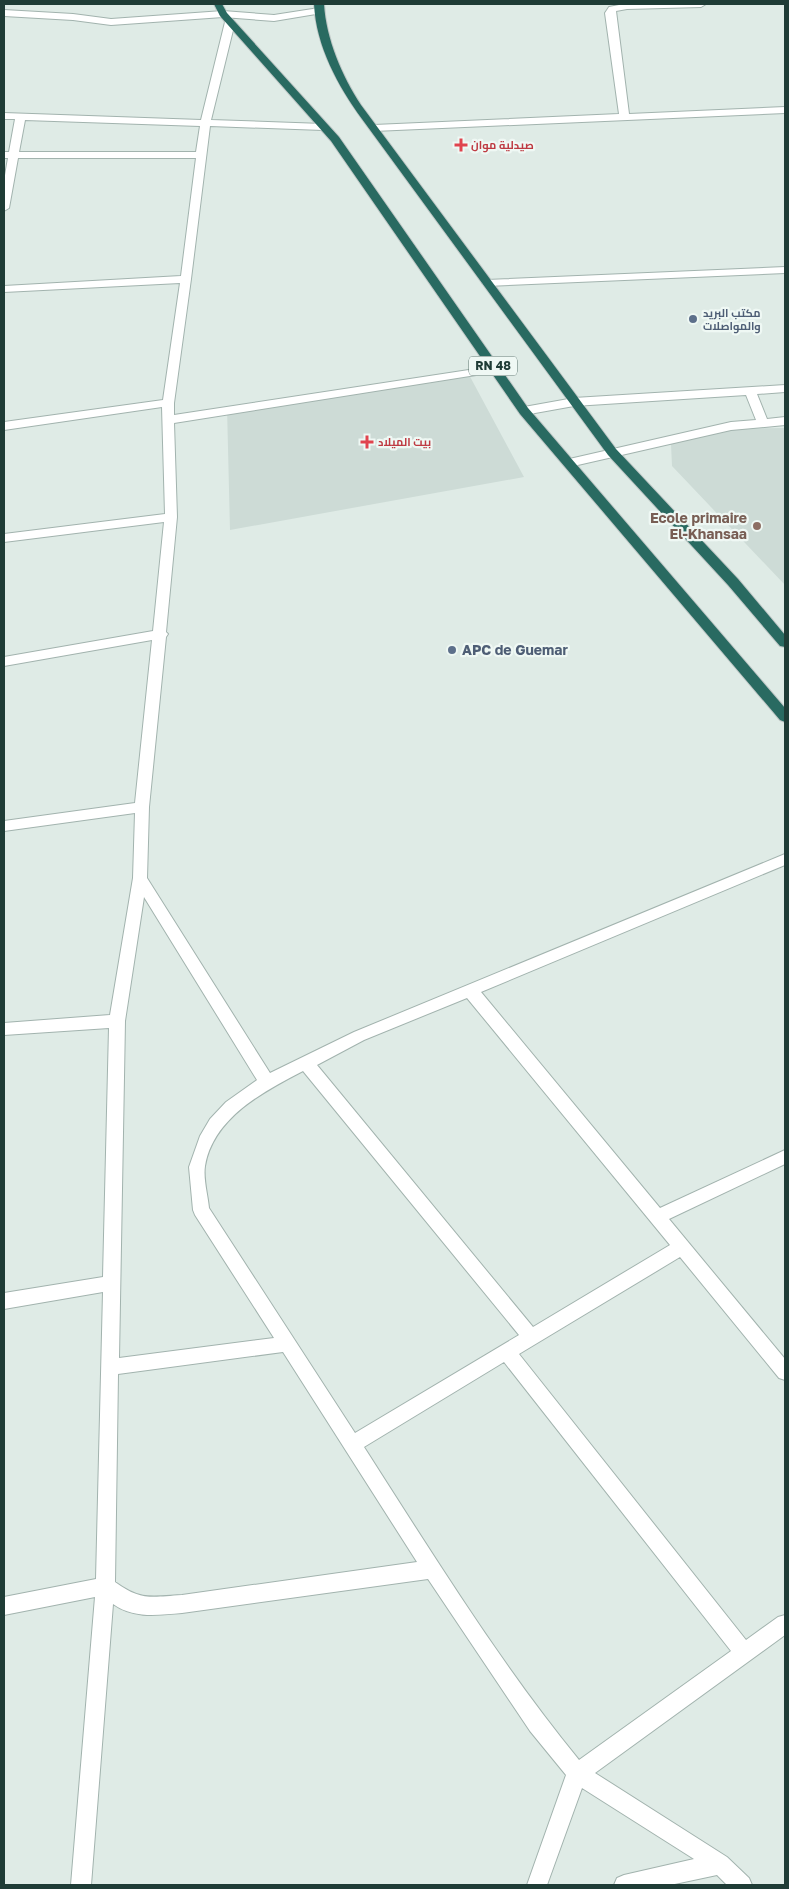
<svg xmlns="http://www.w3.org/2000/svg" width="789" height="1889" viewBox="0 0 789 1889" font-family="'Golos Text',Cairo,sans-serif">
<rect width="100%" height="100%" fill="#dfebe6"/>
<path fill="#cddbd6" d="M467,371L524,477L230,530L227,407Z
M785,428V585L672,466L671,444L720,429Z"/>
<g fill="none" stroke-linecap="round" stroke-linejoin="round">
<defs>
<path id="minor" d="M624,4H706L701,7L627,9L616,11L629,114L785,107V113L374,131L369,128L374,125L619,114L605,13L609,7Z
M319,8L324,11L322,13L274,21L223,17L111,25L73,20L4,16V10L73,14L111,19L223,11L274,15Z
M230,19L235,22L211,120L323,124L328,127L323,130L210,126L191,279L174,403V415L495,366L501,369L495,372L174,423L177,517L166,632L168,634L166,637L149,807L147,878L270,1073L354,1032L785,854V865L481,992L660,1208L785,1150V1164L669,1219L785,1359V1380L779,1378L680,1257L519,1354L746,1640L778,1617L785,1615V1635L595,1773L727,1857L749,1878L752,1885H727L717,1875L670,1885H614L617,1878L624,1875L694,1859L582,1788L547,1885H527L566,1775L530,1731L428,1579L182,1613C158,1615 134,1619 113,1604L91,1885H71L95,1597L4,1615V1597L96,1579L103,1292L4,1309V1293L103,1277L109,1028L4,1035V1023L110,1015L133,878L135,813L4,831V821L135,803L152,640L4,666V657L153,631L164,522L4,542V534L165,514L162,407L4,430V422L163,400L180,283L4,292V286L181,276L196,158H18L9,208L4,211V181L8,158H4V152H9L15,119H4V113L201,120L225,22ZM25,120L200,126L196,152H19ZM144,897L257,1080L226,1102L210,1119L200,1136L189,1167L193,1210L195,1215L274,1338L119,1358L125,1021ZM467,998L670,1245L533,1327L317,1065L364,1040ZM303,1071L519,1335L355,1433L209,1208C208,1196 203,1179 205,1166C213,1118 264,1091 303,1071ZM283,1352L417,1562L182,1595C151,1597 141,1601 115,1582L118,1374ZM504,1362L731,1651L579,1760C499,1662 432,1553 364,1447Z
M785,267V273L487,286L482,283L487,280Z
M785,385V392L757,394L767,419L785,417V425L731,430L569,467L565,466L563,463L565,460L731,422L756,420L746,395L574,406L524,415L518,411L524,407L574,398Z"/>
<path id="highway" d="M214,4H222L227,13L339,137L528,408L785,708V722L780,720L520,414L331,141L220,16Z
M314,4H324C326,39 342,76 361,105L616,449L738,579L785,635V647L780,646L728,585L608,455L362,119C338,86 316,46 314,4Z"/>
</defs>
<use href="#minor" stroke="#a2b3ae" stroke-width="2"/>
<use href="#highway" stroke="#c0c8c7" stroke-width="2"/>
<use href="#minor" fill="#fff" fill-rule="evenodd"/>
<use href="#highway" fill="#296a61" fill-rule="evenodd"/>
</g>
<g fill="#e0444e" stroke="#eff8f4" stroke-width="2">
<path d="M458.5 137.5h5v5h5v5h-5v5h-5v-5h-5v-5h5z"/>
<path d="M364.5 434.5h5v5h5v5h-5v5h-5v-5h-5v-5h5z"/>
</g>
<g fill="#5c6f8a" stroke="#eff8f4" stroke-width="2">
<circle cx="693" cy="319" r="5"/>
<circle cx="452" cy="650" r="5"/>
</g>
<circle fill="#8d6e63" stroke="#eff8f4" stroke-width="2" cx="757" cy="526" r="5"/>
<g text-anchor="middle" stroke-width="4.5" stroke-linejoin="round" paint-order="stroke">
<g font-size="11" font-weight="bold" fill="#be3a42" stroke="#eff8f4" text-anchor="start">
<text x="471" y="149">صيدلية موان</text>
<text x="378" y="446">بيت الميلاد</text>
</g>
<g font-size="11" font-weight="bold" fill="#4e5e75" stroke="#eff8f4" text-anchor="start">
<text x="703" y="317">مكتب البريد<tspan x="703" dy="13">والمواصلات</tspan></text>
</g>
<rect fill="#eff8f4" stroke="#5d746f" stroke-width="1" x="469" y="356.5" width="48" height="19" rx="4"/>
<g font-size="12" font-weight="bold" fill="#1f3c36">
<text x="493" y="370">RN 48</text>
</g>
<g font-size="14" font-weight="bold" fill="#785e54" stroke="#eff8f4" text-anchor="end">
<text x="747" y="523">Ecole primaire<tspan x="747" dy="16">El-Khansaa</tspan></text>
</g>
<g font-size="14" font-weight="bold" fill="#4e5e75" stroke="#eff8f4" text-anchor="start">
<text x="462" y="655">APC de Guemar</text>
</g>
</g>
<rect width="789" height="1889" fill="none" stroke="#1f3c36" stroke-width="10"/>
</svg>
